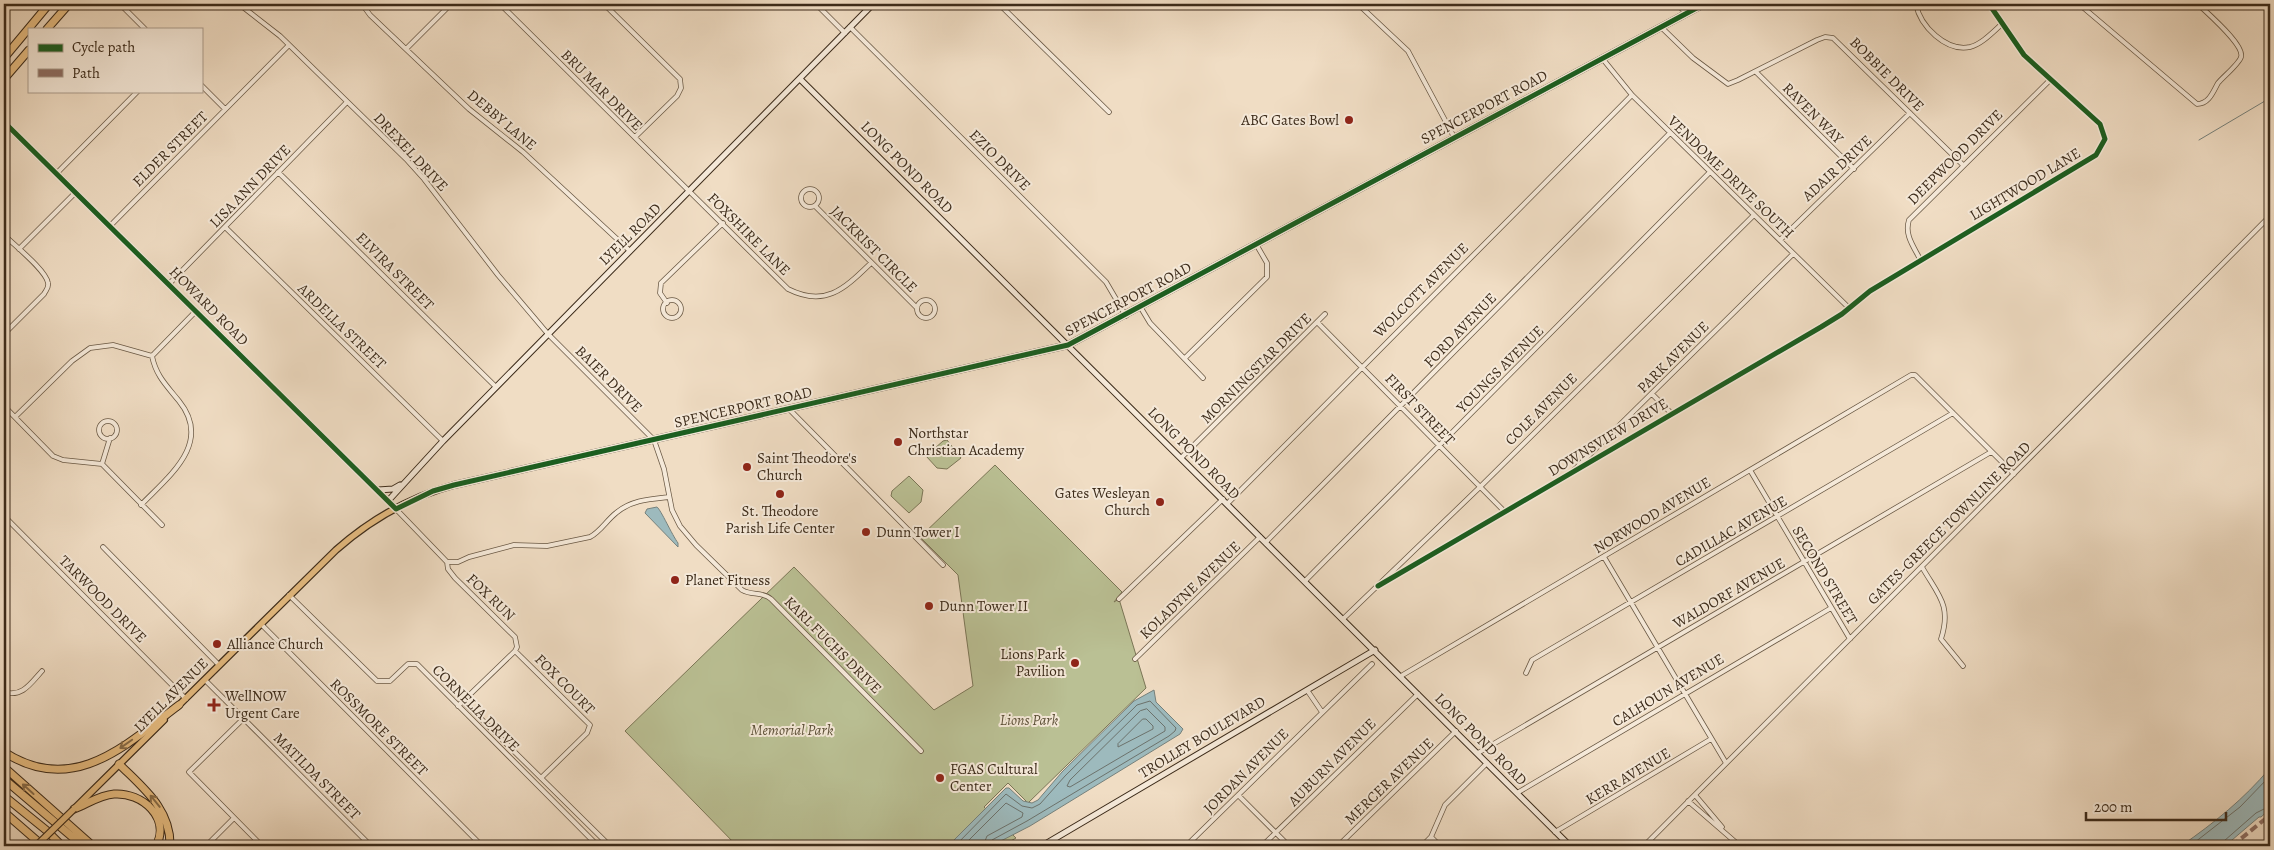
<svg xmlns="http://www.w3.org/2000/svg" width="2274" height="850" viewBox="0 0 2274 850" font-family="Alegreya,serif">
<rect width="100%" height="100%" fill="#f0ddc4"/>
<filter id="stains"><feTurbulence type="fractalNoise" baseFrequency=".004" numOctaves="4"/><feColorMatrix values="0 0 0 0 .2 0 0 0 0 .09 0 0 0 0 .02 0 0 0 .5 -.17"/></filter>
<radialGradient id="worn" r=".72"><stop offset=".6" stop-color="#630" stop-opacity="0"/><stop offset="1" stop-color="#630" stop-opacity=".3"/></radialGradient>
<path fill="#bac094" stroke="#7b7657" d="M947,440L961,458L947,469L937,468L926,456L943,441Z
M995,465L1122,592L1114,602L1119,599L1146,688L1028,803L1008,783L984,807L1016,838L1002,846H737L625,731L794,567L934,710L973,686L958,575L920,537Z
M909,476L923,490L921,502L909,513L891,496L892,491Z"/>
<path fill="#9dbabd" stroke="#76817c" d="M657,507C661,510 672,535 678,543V547L645,513L647,509Z
M1154,690L1156,702L1183,729L1180,734L1030,826L993,845L948,846L1006,788H1009L1023,801L1032,803L1038,800L1062,772L1134,701Z
M2270,768V809L2261,817H2259L2225,846H2181C2214,823 2244,799 2270,768Z"/>
<g fill="none" stroke-linecap="round" stroke-linejoin="round">
<path stroke="#6c726c" stroke-width="1" d="M1147,709L1165,727V731L1070,787L1067,786L1070,780L1140,711Z
M1143,719H1146L1153,726V729L1118,747V744Z
M955,846L1006,794L1022,806L1032,808L1040,804L1065,776L1137,705L1150,701L1176,728L1175,731L1169,736L1027,821L992,840L989,846
M963,846L1006,803L1023,813L1022,817L987,836L983,846
M2190,846L2240,807L2270,776
M2223,846L2224,841L2256,813L2270,806"/>
<path stroke="#76817c" stroke-width="1" d="M2199,140L2270,98"/>
<defs>
<path id="street" d="M120,4L145,29
M239,4L280,36L406,159L424,179L498,275L548,334L654,440L664,469L672,510L680,526L696,545L742,590C752,596 762,591 771,599L921,751
M362,4L370,15L469,109L523,152L630,251
M500,4L788,289C826,308 845,288 871,263
M604,4L680,79L681,88L677,96L635,137
M816,4L845,33
M999,4L1109,112
M1358,4L1408,51L1454,137
M1677,4L1686,13
M1916,4C1920,26 1946,52 1970,47C1982,44 1993,32 2002,24
M2079,4L2197,104C2209,104 2213,92 2218,83C2224,76 2239,64 2241,57C2245,45 2207,13 2198,4
M850,27L1106,282L1126,316
M1661,27L1693,58L1728,84L1738,80L1817,40L1825,37L1833,38L1963,165
M406,49L451,4
M1602,58L1632,95L1849,308
M1756,72L1854,169
M201,85L225,109
M278,172L496,387
M57,173L138,91
M801 198a9 9 0 1 1 18 0a9 9 0 1 1-18 0Z
M815,206L917,308
M110,226L289,45
M225,227L443,441
M4,235C14,245 46,270 48,283C49,288 46,290 44,294L4,334
M1780,240L1910,113
M19,249L76,192
M1921,261C1914,247 1904,235 1909,220L2050,80
M169,284L346,103
M917 309a9 9 0 1 1 18 0a9 9 0 1 1-18 0Z
M663 309a9 9 0 1 1 18 0a9 9 0 1 1-18 0Z
M667,303L660,293L661,283L723,223
M1141,308L1150,323L1203,378
M1317,322L1505,512
M1185,358L1267,277V263L1256,244
M1652,394L1672,414
M4,406L53,456L63,460L102,464L162,525
M789,409L943,565
M15,417L72,361L90,348L113,345L152,356L196,311
M99 430a9 9 0 1 1 18 0a9 9 0 1 1-18 0Z
M1181,458L1325,314
M102,464L110,438
M1574,470L1793,254
M1750,470L1850,639
M1227,504L1632,95
M141,505C169,476 213,443 179,401C167,386 156,376 152,356
M396,509L447,562L448,569L455,578L515,637L517,647L515,651L458,706
M4,516L186,699
M1266,542L1670,133
M103,547L219,665
M1604,557L1726,763
M447,562H458L469,557L514,545L547,546L590,537C600,532 607,520 616,513C631,500 650,499 669,497
M1922,567C1938,595 1952,605 1941,639L1963,666
M1305,581L1710,172
M1378,586L1821,327L1842,314L1870,291L2096,155L2105,139L2100,124L2024,55L1989,4
M289,595L377,681H390L408,664H417L598,846
M1119,599L1223,499
M1343,619L1480,487L1754,215
M261,624L482,846
M515,651L590,725L587,733L541,778
M1135,659L1260,537
M1526,673L1532,660L1953,413
M1401,676L1911,375H1915L2014,474
M205,680L371,846
M1307,690L1322,712
M4,692C22,698 31,683 42,671
M463,701L610,846
M243,719L189,772L262,846
M1478,753L1991,452
M1517,793L1831,608
M1238,795L1289,846
M1695,795L1722,827
M1688,801L1740,846
M1555,832L1711,739
M1431,837L1440,846
M206,846L234,818
M1186,846L1372,664
M1262,846L1418,694
M1338,846L1456,731
M1422,846L1431,837L1445,805L1487,763
M1644,846L2270,216"/>
<path id="secondary" d="M800,79L1570,846
M4,122L396,509
M378,490L393,489L400,485
M388,501L443,441L873,4
M1042,846L1375,650"/>
<path id="primary" d="M177,707L336,550C370,520 410,497 454,485L1068,345L1704,4
M76,807L164,720"/>
<path id="highway" d="M47,29L69,4
M4,58L49,4
M4,79L29,50
M4,752C73,797 126,745 179,705
M119,764C143,788 171,809 170,846
M4,767L93,846
M4,779L83,846
M4,796L46,830L62,846
M74,809C87,804 100,795 114,794C142,792 171,818 156,846
M4,812L43,846"/>
</defs>
<use href="#street" stroke="#695844" stroke-width="5.5"/>
<use href="#secondary" stroke="#3c2b1a" stroke-width="7"/>
<use href="#primary" stroke="#3c2b1a" stroke-width="8"/>
<use href="#highway" stroke="#3c2b1a" stroke-width="9"/>
<use href="#street" stroke="#f5e9d9" stroke-width="4"/>
<use href="#secondary" stroke="#f5e9d9" stroke-width="5"/>
<use href="#primary" stroke="#e8be82" stroke-width="5.5"/>
<use href="#highway" stroke="#e8be82" stroke-width="7"/>
<defs>
<path id="primary-bridge" d="M36,846L74,809"/>
</defs>
<use href="#primary-bridge" stroke="#3c2b1a" stroke-width="8" stroke-linecap="butt"/>
<use href="#primary-bridge" stroke="#e8be82" stroke-width="5.5"/>
<path stroke="#8d6e63" stroke-width="4" stroke-dasharray="8 4" stroke-linecap="butt" d="M2232,846L2270,815"/>
<defs>
<path id="cycleway" d="M4,122L396,509L433,491L454,485L1068,345L1704,4
M1378,586L1821,327L1842,314L1870,291L2096,155L2105,139L2100,124L2024,55L1989,4"/>
</defs>
<use href="#cycleway" stroke="#f5e9d9" stroke-width="8"/>
<use href="#cycleway" stroke="#1b5e20" stroke-width="5"/>
</g>
<defs><path id="oneway-shaft" d="M-6 0H5M1.5-3L5.5 0L1.5 3" fill="none" stroke-width="1.6" stroke-linecap="round" stroke-linejoin="round" transform="scale(1.25)"/></defs>
<g stroke="#896d49">
<use href="#oneway-shaft" transform="translate(126 744) rotate(145)"/>
<use href="#oneway-shaft" transform="translate(28 789) rotate(-138)"/>
<use href="#oneway-shaft" transform="translate(155 801) rotate(-129)"/>
</g>
<g fill="#8f2418" stroke="#f5e9d9" stroke-width="2">
<circle cx="1349" cy="120" r="5"/>
<circle cx="898" cy="442" r="5"/>
<circle cx="747" cy="467" r="5"/>
<circle cx="780" cy="494" r="5"/>
<circle cx="1160" cy="502" r="5"/>
<circle cx="866" cy="532" r="5"/>
<circle cx="675" cy="580" r="5"/>
<circle cx="929" cy="606" r="5"/>
<circle cx="217" cy="644" r="5"/>
<circle cx="1075" cy="663" r="5"/>
<path d="M211.5 697.5h5v5h5v5h-5v5h-5v-5h-5v-5h5z"/>
<circle cx="940" cy="778" r="5"/>
</g>
<g text-anchor="middle" stroke-width="4" stroke-linejoin="round" paint-order="stroke">
<g font-size="15" fill="#3c2b1a" stroke="#f5e9d9">
<text transform="translate(1887 74) rotate(45)" y="5">BOBBIE DRIVE</text>
<text transform="translate(602 90) rotate(45)" y="5">BRU MAR DRIVE</text>
<text transform="translate(1484 107) rotate(-28)" y="5">SPENCERPORT ROAD</text>
<text transform="translate(1813 113) rotate(45)" y="5">RAVEN WAY</text>
<text transform="translate(502 120) rotate(40)" y="5">DEBBY LANE</text>
<text transform="translate(170 149) rotate(-45)" y="5">ELDER STREET</text>
<text transform="translate(411 152) rotate(47)" y="5">DREXEL DRIVE</text>
<text transform="translate(1955 157) rotate(-45)" y="5">DEEPWOOD DRIVE</text>
<text transform="translate(1000 160) rotate(45)" y="5">EZIO DRIVE</text>
<text transform="translate(907 167) rotate(45)" y="5">LONG POND ROAD</text>
<text transform="translate(1837 168) rotate(-43)" y="5">ADAIR DRIVE</text>
<text transform="translate(1731 177) rotate(44)" y="5">VENDOME DRIVE SOUTH</text>
<text transform="translate(2025 184) rotate(-31)" y="5">LIGHTWOOD LANE</text>
<text transform="translate(250 186) rotate(-46)" y="5">LISA ANN DRIVE</text>
<text transform="translate(630 234) rotate(-45)" y="5">LYELL ROAD</text>
<text transform="translate(749 234) rotate(45)" y="5">FOXSHIRE LANE</text>
<text transform="translate(874 249) rotate(45)" y="5">JACKRIST CIRCLE</text>
<text transform="translate(395 271) rotate(45)" y="5">ELVIRA STREET</text>
<text transform="translate(1421 290) rotate(-45)" y="5">WOLCOTT AVENUE</text>
<text transform="translate(1128 299) rotate(-28)" y="5">SPENCERPORT ROAD</text>
<text transform="translate(209 306) rotate(45)" y="5">HOWARD ROAD</text>
<text transform="translate(342 326) rotate(44)" y="5">ARDELLA STREET</text>
<text transform="translate(1460 330) rotate(-46)" y="5">FORD AVENUE</text>
<text transform="translate(1673 357) rotate(-45)" y="5">PARK AVENUE</text>
<text transform="translate(1256 368) rotate(-45)" y="5">MORNINGSTAR DRIVE</text>
<text transform="translate(1500 369) rotate(-45)" y="5">YOUNGS AVENUE</text>
<text transform="translate(609 379) rotate(45)" y="5">BAIER DRIVE</text>
<text transform="translate(743 407) rotate(-13)" y="5">SPENCERPORT ROAD</text>
<text transform="translate(1420 409) rotate(46)" y="5">FIRST STREET</text>
<text transform="translate(1541 409) rotate(-45)" y="5">COLE AVENUE</text>
<text transform="translate(1608 437) rotate(-31)" y="5">DOWNSVIEW DRIVE</text>
<text transform="translate(1194 453) rotate(45)" y="5">LONG POND ROAD</text>
<text transform="translate(1652 515) rotate(-31)" y="5">NORWOOD AVENUE</text>
<text transform="translate(1949 523) rotate(-45)" y="5">GATES-GREECE TOWNLINE ROAD</text>
<text transform="translate(1731 531) rotate(-30)" y="5">CADILLAC AVENUE</text>
<text transform="translate(1825 575) rotate(59)" y="5">SECOND STREET</text>
<text transform="translate(1190 590) rotate(-44)" y="5">KOLADYNE AVENUE</text>
<text transform="translate(1729 593) rotate(-30)" y="5">WALDORF AVENUE</text>
<text transform="translate(491 597) rotate(44)" y="5">FOX RUN</text>
<text transform="translate(103 599) rotate(45)" y="5">TARWOOD DRIVE</text>
<text transform="translate(833 645) rotate(45)" y="5">KARL FUCHS DRIVE</text>
<text transform="translate(565 684) rotate(45)" y="5">FOX COURT</text>
<text transform="translate(1668 690) rotate(-31)" y="5">CALHOUN AVENUE</text>
<text transform="translate(171 695) rotate(-45)" y="5">LYELL AVENUE</text>
<text transform="translate(476 708) rotate(45)" y="5">CORNELIA DRIVE</text>
<text transform="translate(379 727) rotate(45)" y="5">ROSSMORE STREET</text>
<text transform="translate(1202 737) rotate(-31)" y="5">TROLLEY BOULEVARD</text>
<text transform="translate(1481 739) rotate(45)" y="5">LONG POND ROAD</text>
<text transform="translate(1332 762) rotate(-45)" y="5">AUBURN AVENUE</text>
<text transform="translate(1246 771) rotate(-45)" y="5">JORDAN AVENUE</text>
<text transform="translate(317 776) rotate(45)" y="5">MATILDA STREET</text>
<text transform="translate(1628 776) rotate(-31)" y="5">KERR AVENUE</text>
<text transform="translate(1389 781) rotate(-44)" y="5">MERCER AVENUE</text>
</g>
<g font-size="15" fill="#3c2b1a" stroke="#f5e9d9" text-anchor="start">
<text x="1339" y="125" text-anchor="end">ABC Gates Bowl</text>
<text x="908" y="438">Northstar<tspan x="908" dy="17">Christian Academy</tspan></text>
<text x="757" y="463">Saint Theodore's<tspan x="757" dy="17">Church</tspan></text>
<text x="1150" y="498" text-anchor="end">Gates Wesleyan<tspan x="1150" dy="17">Church</tspan></text>
<text x="780" y="516" text-anchor="middle">St. Theodore<tspan x="780" dy="17">Parish Life Center</tspan></text>
<text x="876" y="537">Dunn Tower I</text>
<text x="685" y="585">Planet Fitness</text>
<text x="939" y="611">Dunn Tower II</text>
<text x="227" y="649">Alliance Church</text>
<text x="1065" y="659" text-anchor="end">Lions Park<tspan x="1065" dy="17">Pavilion</tspan></text>
<text x="225" y="701">WellNOW<tspan x="225" dy="17">Urgent Care</tspan></text>
<text x="950" y="774">FGAS Cultural<tspan x="950" dy="17">Center</tspan></text>
</g>
<g font-size="15" font-style="italic" fill="#5c5038" stroke="#f5e9d9">
<text x="1029" y="725">Lions Park</text>
<text x="792" y="735">Memorial Park</text>
</g>
</g>
<rect width="2274" height="850" fill="none" stroke="#f0ddc4" stroke-width="20"/>
<rect x="5" y="5" width="2264" height="840" fill="none" stroke="#3c2b1a" stroke-width="2.5"/>
<rect x="10" y="10" width="2254" height="830" fill="none" stroke="#3c2b1a"/>
<rect x="28" y="28" width="175" height="65" fill="#f5e9d9" stroke="#ab9d8d"/>
<rect x="38" y="44" width="25" height="8" fill="#1b5e20" stroke="#ab9d8d"/>
<text x="72" y="52" font-size="15" fill="#3c2b1a">Cycle path</text>
<rect x="38" y="69" width="25" height="8" fill="#8d6e63" stroke="#ab9d8d"/>
<text x="72" y="78" font-size="15" fill="#3c2b1a">Path</text>
<path d="M2086 812v8h140v-8" fill="none" stroke="#3c2b1a" stroke-width="2.5"/>
<text x="2094" y="812" font-size="15" fill="#3c2b1a" stroke="#f5e9d9" stroke-width="4" paint-order="stroke">200 m</text>
<rect width="100%" height="100%" filter="url(#stains)"/>
<rect width="100%" height="100%" fill="url(#worn)"/>
</svg>
